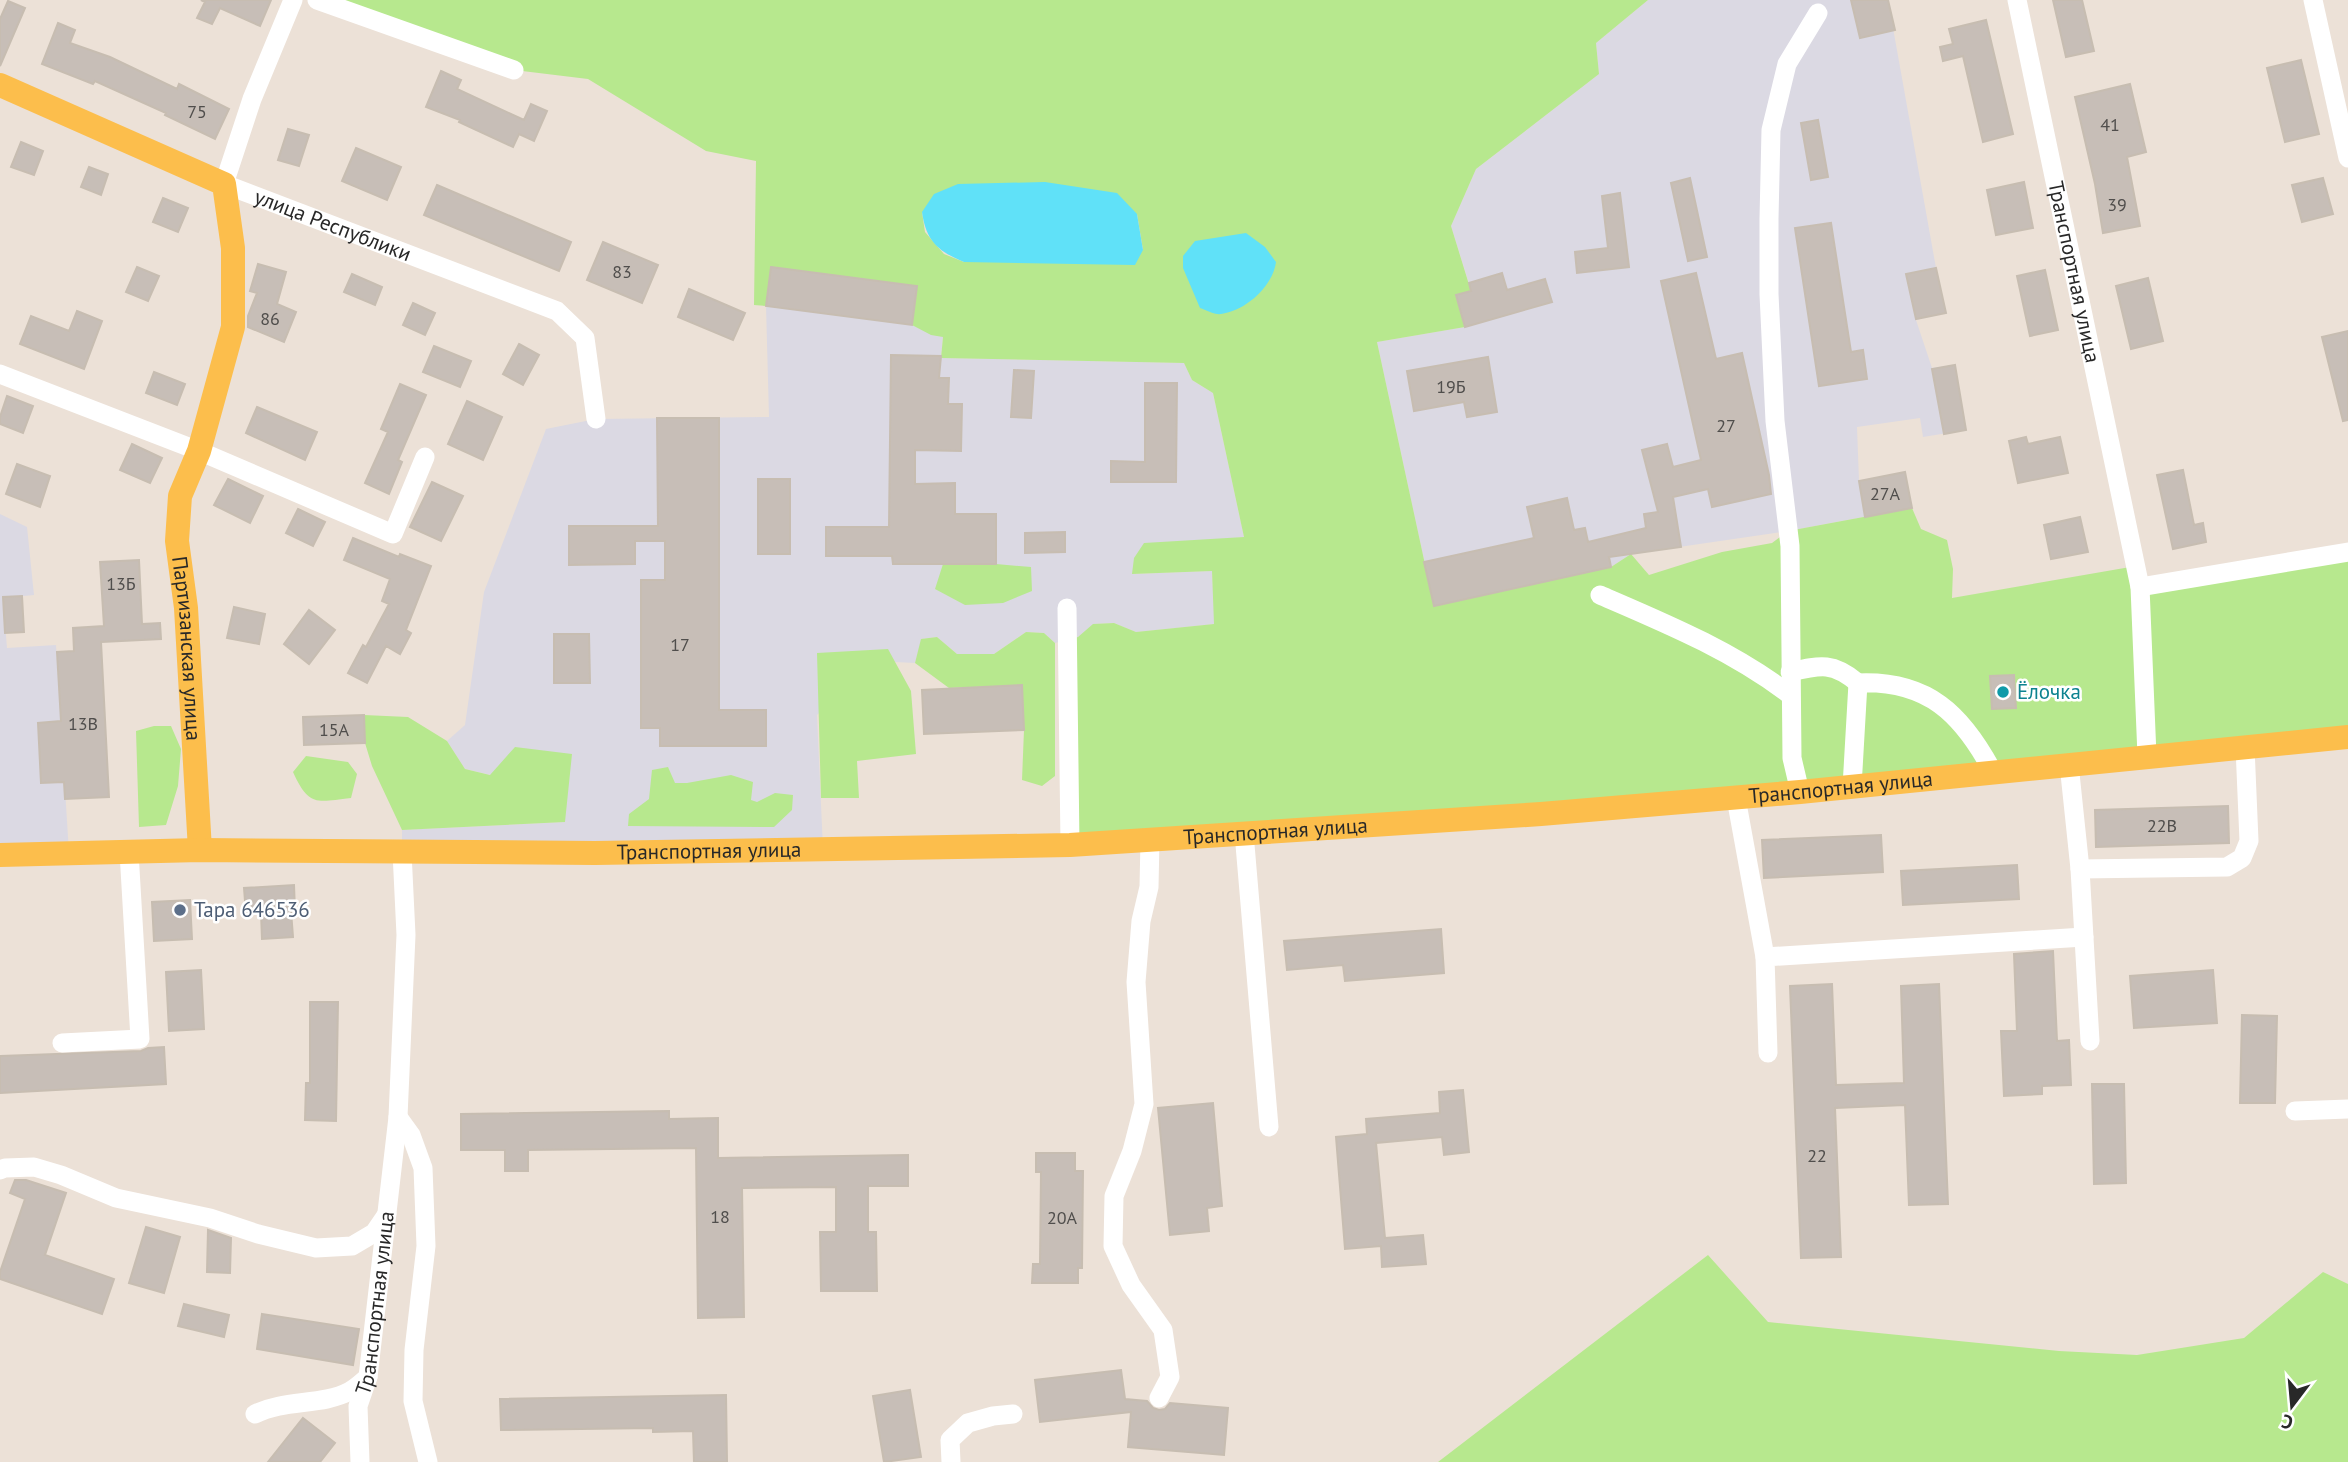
<svg xmlns="http://www.w3.org/2000/svg" width="2348" height="1462" viewBox="0 0 2348 1462" font-family="'PT Sans',sans-serif">
<rect width="100%" height="100%" fill="#ece1d7"/>
<path fill="#dbd9e3" d="M1648,0H1888L1936,268L1946,313L1916,320L1932,368L1955,365L1966,430L1923,437L1920,418L1857,427L1859,481L1905,472L1912,508L1788,531L1631,554L1611,567L1434,606L1377,342L1465,327L1456,295L1471,290L1451,226L1476,169L1599,74L1596,43Z
M771,267L917,286L943,337L941,358L1184,363L1192,380L1213,393L1244,537L1220,540L1133,574L1212,571L1215,624L1136,632L1114,623L1094,624L1078,637L1055,643L1044,633L1026,632L994,654H957L937,637L922,639L915,663L895,662L887,649L817,715L823,849L402,852V830L565,822L491,775L465,769L447,741L465,725L484,592L546,429L596,419L769,417L766,306Z
M0,514L27,527L34,595L3,598L7,648L56,645L69,853L0,855Z"/>
<path fill="#b7e88e" fill-rule="evenodd" d="M317,0H1648L1596,43L1599,74L1476,169L1451,226L1471,291L1456,296L1465,327L1377,342L1434,606L1611,567L1631,554L1649,575L1722,552L1772,543L1788,531L1912,508L1921,529L1947,540L1953,569L1952,598L2136,566L2140,586L2348,552V737L1070,845L1067,640L1078,637L1093,624L1114,623L1136,632L1214,624L1212,571L1132,574L1134,558L1144,543L1244,537L1213,393L1192,380L1184,363L941,358L943,337L931,335L912,325L916,286L772,267L766,306L754,305L756,161L706,151L588,79L514,70ZM922,212L1137,214L1143,250L1081,262H964L944,254L925,232ZM2014,675L2016,708L1992,709L1990,676Z
M943,564H996L1031,567L1032,591L1003,603L965,605L935,589Z
M1026,632L1044,633L1055,643V776L1042,786L1022,780L1024,730L1022,685L949,688L915,663L921,639L937,637L957,654H994Z
M888,649L911,691L916,754L857,761L859,798H821L817,653Z
M364,715L408,717L447,741L465,769L490,775L515,747L572,754L565,822L402,830L372,766L365,743Z
M154,726H171L181,749L178,786L166,825L139,827L136,731Z
M306,756L348,762L357,774L351,798C316,802 309,807 293,772Z
M668,767L675,783H687L731,775L753,782L751,800L757,802L775,793L793,795L792,810L774,827L628,826L629,814L649,799L652,770Z
M1708,1255L1768,1322L2059,1351L2137,1355L2244,1338L2323,1272L2348,1284V1462H1438Z"/>
<path fill="#60e1f8" d="M1045,182L1117,193L1137,214L1143,250L1135,265L964,262C937,251 926,240 922,212L934,194L958,184Z
M1246,233L1265,247L1276,262C1273,286 1246,311 1221,314C1215,315 1206,310 1200,308L1183,268V256L1195,241Z"/>
<path fill="#c7beb7" stroke="#c7bdb1" stroke-width="2" d="M201,0H271L260,26L220,8L212,24L197,18L205,2Z
M1851,0H1888L1895,30L1860,38Z
M2053,0H2082L2094,51L2066,57Z
M8,1L25,8L0,66V19Z
M1986,20L2013,134L1983,142L1963,56L1943,61L1940,47L1953,44L1949,29Z
M58,23L75,30L70,43L110,57L177,89L179,84L229,109L215,139L165,115L166,113L95,81L93,84L42,64Z
M2301,60L2319,134L2285,142L2267,68Z
M441,71L461,80L457,89L524,120L531,104L547,111L534,141L519,134L513,147L459,122L460,120L426,107Z
M2130,84L2146,152L2127,157L2140,226L2103,233L2095,184L2075,97Z
M1818,120L1828,177L1811,180L1801,123Z
M288,129L309,135L299,166L278,160Z
M21,142L43,151L34,175L11,167Z
M356,148L401,167L387,200L342,181Z
M89,167L108,174L101,195L81,187Z
M1690,178L1707,257L1688,261L1671,183Z
M2323,178L2333,214L2302,222L2292,185Z
M2024,182L2033,228L1996,235L1987,190Z
M437,185L571,242L559,271L424,215Z
M1620,193L1629,267L1577,273L1575,252L1608,248L1602,196Z
M163,198L188,208L178,232L153,222Z
M1831,223L1851,352L1863,350L1867,379L1819,386L1795,228Z
M603,242L658,265L642,303L587,280Z
M258,264L286,272L277,304L296,312L284,342L248,327V316L257,293L250,291Z
M137,267L159,276L148,301L126,292Z
M771,267L917,286L912,325L766,306Z
M1936,268L1946,313L1916,319L1906,274Z
M2045,270L2058,330L2030,336L2017,276Z
M1502,273L1507,290L1545,279L1552,302L1465,327L1456,295L1471,291L1469,283Z
M1696,273L1716,359L1742,353L1769,475L1771,494L1712,507L1708,489L1673,497L1681,547L1609,557L1611,567L1434,606L1424,562L1534,538L1527,507L1567,498L1574,530L1585,528L1588,542L1646,528L1644,514L1658,512L1642,450L1667,444L1673,467L1701,460L1661,281Z
M352,274L382,287L375,305L344,292Z
M2148,278L2163,341L2131,349L2116,286Z
M689,289L745,313L733,340L678,317Z
M413,303L435,313L425,335L403,325Z
M77,311L102,321L84,369L20,344L31,316L69,331Z
M2348,331V420L2343,421L2322,337Z
M519,344L539,355L523,385L503,374Z
M434,346L471,361L460,387L423,372Z
M891,355L941,356L939,378H949L948,404H962L961,451L915,450V484L955,483V514H996V564H893L892,556H826V527H889Z
M1488,357L1497,412L1467,417L1464,402L1414,411L1407,371Z
M1955,365L1966,430L1944,434L1932,369Z
M1014,370L1034,371L1031,418L1011,417Z
M154,372L185,384L177,405L146,393Z
M1145,383H1177L1176,482H1111V461L1145,462Z
M400,384L426,395L398,460L402,462L389,494L365,483L388,432L381,429Z
M7,396L33,406L23,433L0,424V417Z
M467,401L502,417L483,460L448,444Z
M257,407L317,432L305,460L246,433Z
M657,418H719V710H766V746H660V728H641V580H665V541H635V564L569,565V526H658Z
M2026,437L2028,444L2060,437L2068,473L2018,483L2009,441Z
M132,444L162,458L150,483L120,470Z
M17,464L50,476L40,507L6,494Z
M2183,470L2194,525L2203,523L2206,542L2173,549L2157,475Z
M1905,472L1912,508L1865,517L1859,481Z
M228,479L263,496L250,523L214,505Z
M758,479H790V554H758Z
M432,482L463,496L441,541L410,527Z
M298,509L325,522L313,546L286,533Z
M2080,517L2088,552L2051,559L2044,525Z
M1065,532V552L1025,553V533Z
M353,538L399,557L400,554L431,566L406,630L411,633L400,654L386,646L367,683L348,673L363,645L366,647L389,604L382,601L390,579L344,560Z
M139,560L142,624L160,623L161,639L101,642L109,797L65,799L64,782L41,783L38,723L61,721L57,652L74,651L73,628L104,626L100,562Z
M22,596L24,632L5,633L3,597Z
M234,607L265,614L259,644L227,638Z
M309,610L335,630L309,664L284,644Z
M554,634H589L590,683H554Z
M2014,675L2016,708L1992,709L1990,676Z
M1022,685L1024,730L924,734L922,690Z
M364,715L365,743L304,745L303,717Z
M2228,806L2229,843L2096,847L2095,810Z
M1881,835L1883,872L1764,878L1762,840Z
M2017,865L2019,899L1903,905L1901,871Z
M294,885L295,911H291L293,937L262,939L261,913L246,914L244,888Z
M190,900L192,939L154,941L152,902Z
M1441,929L1444,973L1345,981L1343,965L1287,970L1284,941Z
M2053,951L2057,1041L2069,1040L2071,1085L2042,1086V1094L2004,1096L2001,1031H2017L2014,954Z
M201,970L204,1029L169,1031L166,972Z
M2213,970L2217,1023L2134,1028L2130,976Z
M1832,984L1836,1085L1904,1083L1901,986L1939,984L1948,1204L1909,1205L1905,1105L1835,1108L1841,1257L1801,1258L1790,986Z
M310,1002H338L336,1121L305,1120L306,1083H310Z
M2242,1015L2277,1016L2275,1103H2240Z
M164,1047L166,1084L0,1093V1056L141,1051L148,1048Z
M2092,1084H2124L2126,1183L2094,1184Z
M1463,1090L1469,1152L1444,1155L1442,1137L1376,1143L1385,1238L1423,1235L1426,1264L1382,1267L1381,1246L1345,1249L1336,1137L1367,1134L1366,1119L1440,1113L1439,1092Z
M1213,1103L1222,1206L1207,1208L1209,1231L1170,1235L1158,1108Z
M669,1111V1119L718,1118V1158L908,1155V1186H868V1232H876L877,1291H821L820,1232H836V1187L742,1188L744,1317L698,1318L696,1148L528,1150V1171H505V1150H461V1114Z
M1036,1153H1075V1171H1083L1082,1268H1078V1283H1032L1033,1264H1040L1041,1172H1036Z
M15,1180H26L66,1193L45,1255L114,1279L102,1314L0,1279V1272L25,1199L10,1193Z
M146,1227L180,1237L164,1293L129,1283Z
M208,1230L231,1238L230,1273L207,1272Z
M184,1304L229,1315L224,1337L178,1326Z
M262,1314L359,1329L353,1365L257,1349Z
M1121,1370L1125,1399L1147,1401L1153,1408L1159,1410L1165,1409L1170,1403L1228,1408L1224,1455L1128,1447L1131,1412L1040,1422L1035,1380Z
M910,1390L921,1457L884,1462L873,1396Z
M726,1395L727,1462H694L693,1431L653,1432V1428L501,1430L500,1399Z
M303,1418L335,1443L320,1462H268Z"/>
<g fill="none" stroke-linecap="round" stroke-linejoin="round">
<g stroke="#fff" stroke-width="19">
<path id="s1" d="M293,0L252,99L224,184L557,311L585,338L596,419"/>
<path d="M317,0L514,70"/>
<path id="s2" d="M2017,0L2140,587L2147,756"/>
<path d="M2313,0L2348,158"/>
<path d="M0,374L199,451L393,534L425,457"/>
<path d="M2140,587L2348,552"/>
<path d="M1600,595C1665,623 1733,651 1790,695"/>
<path d="M1067,608L1070,845"/>
<path d="M1790,672C1821,665 1833,662 1858,683"/>
<path d="M2069,764L2080,869L2090,1041"/>
<path d="M1852,787L1858,683C1928,680 1962,714 1993,772"/>
<path d="M1800,792L1792,758L1790,546L1775,421L1769,294V219L1771,130L1787,64L1818,13"/>
<path d="M1736,798L1765,957"/>
<path d="M1244,833L1269,1127"/>
<path d="M1150,840L1149,887L1141,921L1136,982L1144,1104L1132,1151L1114,1196L1113,1246L1131,1285L1163,1330L1170,1377L1159,1398"/>
<path d="M2080,869L2227,867L2242,858L2249,841L2245,747"/>
<path d="M62,1043L140,1039L129,852"/>
<path d="M1768,1053L1765,957L2084,937"/>
<path d="M2295,1111L2348,1109"/>
<path d="M398,1117L411,1135L423,1168L426,1246L414,1350L413,1401L428,1462"/>
<path d="M0,1170L5,1168L34,1167L61,1175L116,1198L210,1218L258,1234L316,1248L352,1246L374,1233L387,1214"/>
<path d="M255,1414C285,1399 322,1406 350,1391C357,1387 362,1382 368,1377"/>
<path id="s3" d="M360,1462L358,1406L368,1377L398,1117L406,935L402,852"/>
<path d="M951,1462L950,1440L968,1423L993,1416L1013,1414"/>
</g>
<g stroke="#fcbe4c" stroke-width="24">
<path id="s4" d="M0,85L224,184L233,248V327L199,451L180,496L177,541L186,608L200,850"/>
<path id="s5" d="M0,855L200,850L595,853L1070,845L1541,814L1800,792L2348,737"/>
</g>
</g>
<circle fill="#0f9aa8" stroke="#fff" stroke-width="2.5" cx="2003" cy="692" r="7"/>
<circle fill="#5c6f8a" stroke="#fff" stroke-width="2.5" cx="180" cy="910" r="7"/>
<g text-anchor="middle" stroke-width="5" stroke-linejoin="round" paint-order="stroke">
<g font-size="18" fill="#504e4c">
<text x="197" y="118">75</text>
<text x="2110" y="131">41</text>
<text x="2117" y="211">39</text>
<text x="622" y="278">83</text>
<text x="270" y="325">86</text>
<text x="1451" y="393">19Б</text>
<text x="1726" y="432">27</text>
<text x="1885" y="500">27А</text>
<text x="121" y="590">13Б</text>
<text x="680" y="651">17</text>
<text x="83" y="730">13В</text>
<text x="334" y="736">15А</text>
<text x="2162" y="832">22В</text>
<text x="1817" y="1162">22</text>
<text x="720" y="1223">18</text>
<text x="1062" y="1224">20А</text>
</g>
<g font-size="21" fill="#282828" stroke="#fff">
<text dy="7" stroke="none"><textPath href="#s1" startOffset="313">улица Республики</textPath></text>
<text dy="7" stroke="none"><textPath href="#s2" startOffset="278">Транспортная улица</textPath></text>
<text dy="7" stroke="none"><textPath href="#s4" startOffset="719">Партизанская улица</textPath></text>
<text dy="7" stroke="none"><textPath href="#s5" startOffset="1843">Транспортная улица</textPath></text>
<text dy="7" stroke="none"><textPath href="#s5" startOffset="1276">Транспортная улица</textPath></text>
<text dy="7" stroke="none"><textPath href="#s5" startOffset="709">Транспортная улица</textPath></text>
<text dy="7" stroke="none"><textPath href="#s3" startOffset="161">Транспортная улица</textPath></text>
</g>
<g font-size="21" fill="#0d838f" stroke="#fff" text-anchor="start">
<text x="2017" y="699">Ёлочка</text>
</g>
<g font-size="21" fill="#4e5e75" stroke="#fff" text-anchor="start">
<text x="194" y="917">Тара 646536</text>
</g>
</g>
<g transform="translate(2292 1406) rotate(196)" stroke="#ffffff" stroke-width="5" paint-order="stroke">
<path d="M0-5L12 26L0 18L-12 26Z" fill="#282828"/>
<text y="-10" font-size="19" font-weight="bold" text-anchor="middle" fill="#282828">С</text>
</g>
</svg>
